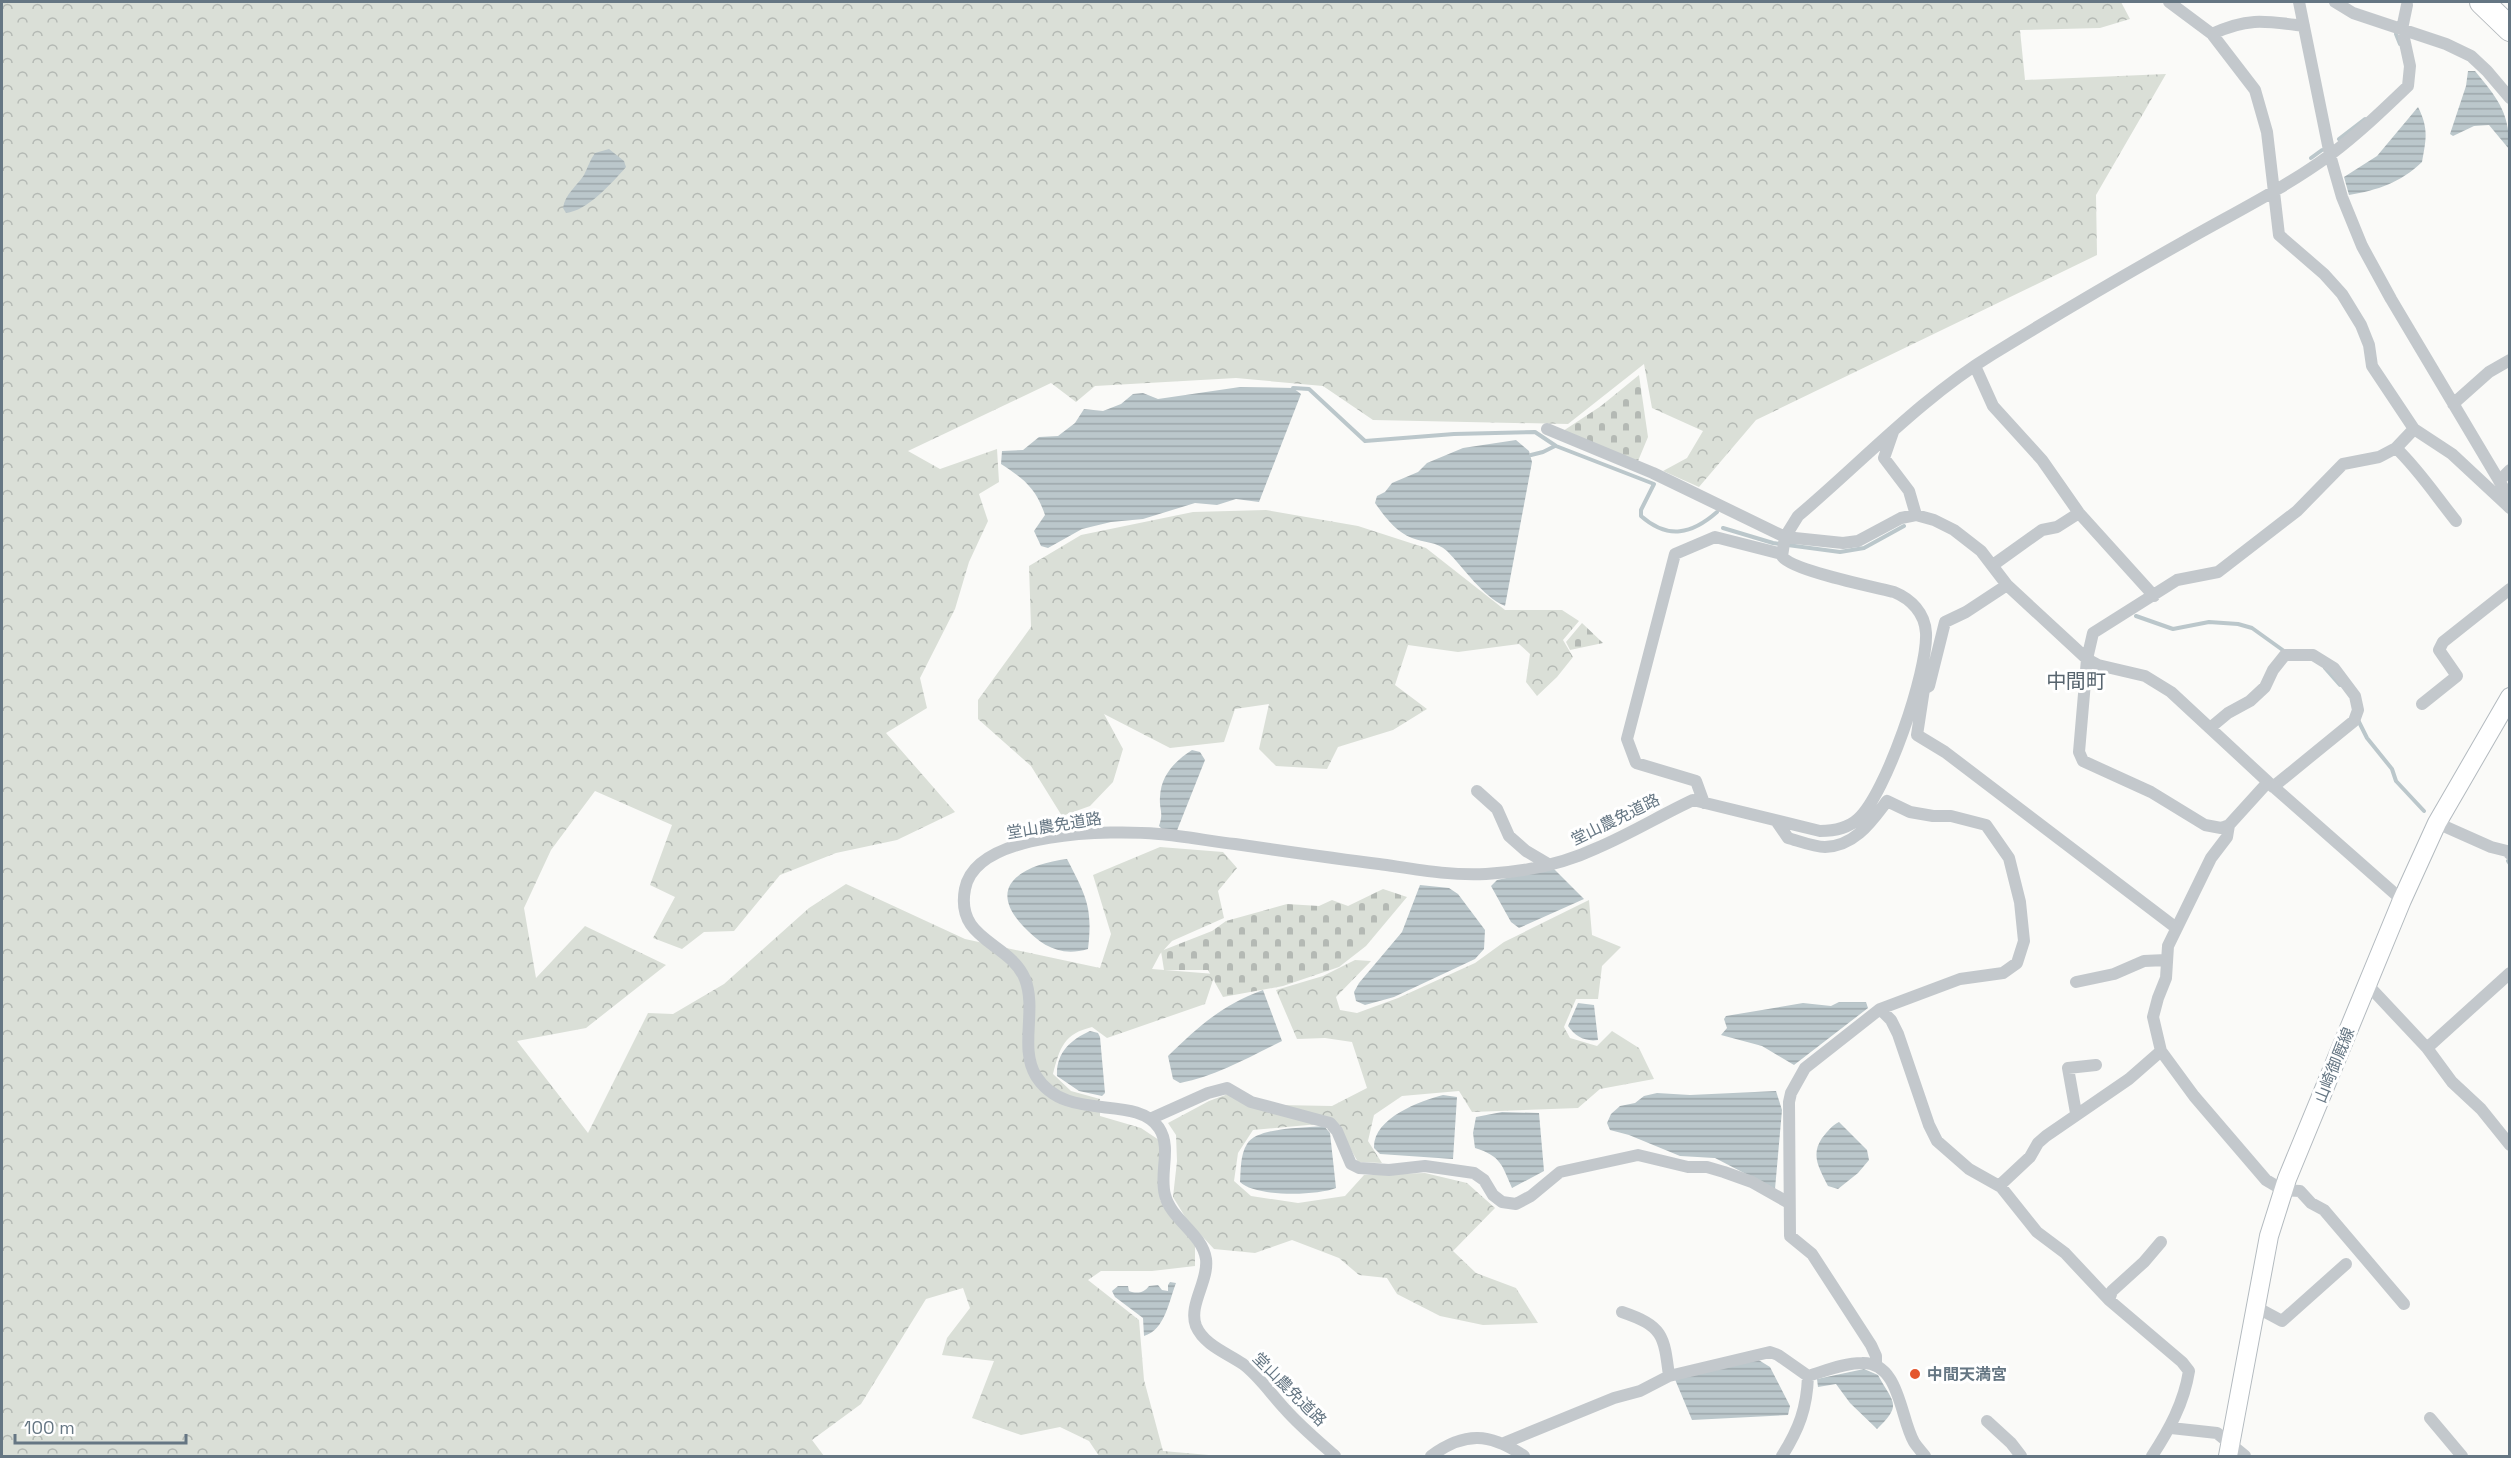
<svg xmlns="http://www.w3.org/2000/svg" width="2511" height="1458" viewBox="0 0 2511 1458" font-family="'Space Grotesk','Noto Sans JP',sans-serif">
<defs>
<pattern id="forest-crowns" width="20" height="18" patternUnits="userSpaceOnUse" patternTransform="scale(1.5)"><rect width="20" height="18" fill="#dadfd7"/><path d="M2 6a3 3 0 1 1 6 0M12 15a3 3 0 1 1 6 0" fill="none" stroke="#b4b9b4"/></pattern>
<pattern id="cemetery-stones" width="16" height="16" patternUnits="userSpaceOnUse" patternTransform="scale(1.5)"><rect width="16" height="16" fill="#dadfd7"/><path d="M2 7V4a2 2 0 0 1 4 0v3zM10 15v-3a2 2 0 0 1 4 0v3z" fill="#b4b9b4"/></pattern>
<pattern id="water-rules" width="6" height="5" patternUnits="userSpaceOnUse" patternTransform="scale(1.5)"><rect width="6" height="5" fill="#bbc7cb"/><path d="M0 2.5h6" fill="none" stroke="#9ca6aa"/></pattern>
</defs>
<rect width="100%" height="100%" fill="#fafaf8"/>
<path fill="url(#forest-crowns)" d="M2,2H2121L2130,19L2100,28L2020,30L2025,80L2166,74L2096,195L2097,255L1756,420L1699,487L1663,471L1687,458L1703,431L1652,408L1644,364L1568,424L1373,420L1323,386L1236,378L1095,386L1076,402L1051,383L908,451L940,469L997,449L999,482L979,494L988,521L969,562L955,609L920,678L927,708L886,733L955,812L897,840L836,853L780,875L734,931L704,932L682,949L653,938L675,897L650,885L672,825L595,791L551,850L524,908L536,978L585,926L666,965L586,1028L517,1041L588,1133L648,1013L673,1014L724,984L809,908L846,884L965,939L1100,968L1111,934L1093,875L1160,847L1223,852L1237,868L1218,891L1224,918L1172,941L1160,954L1152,969L1215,974L1205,1004L1107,1038L1092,1027C1064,1034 1060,1047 1053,1074L1071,1091L1100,1099V1116L1141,1128L1159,1140L1160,1200L1195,1244V1266L1152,1271H1101L1088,1280L1139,1320L1144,1380L1163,1451L1220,1456H1099L1089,1441L1060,1427L1021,1435L972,1418L994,1361L942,1355L947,1338L970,1308L963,1288L926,1299L861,1404L812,1440L824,1456H2Z
M1266,510L1358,526L1426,548L1505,610H1562L1579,621L1563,640L1573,657L1557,677L1537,696L1526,682L1530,654L1519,644L1458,652L1408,645L1395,685L1427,709L1393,730L1338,747L1327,769L1276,766L1259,749L1269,704L1235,709L1224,742L1170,748L1104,714L1123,749L1113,782L1090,806L1062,816L1031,766L978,719V700L1031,627L1029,566L1081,535L1193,512Z
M1589,900L1592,935L1621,947L1602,966L1598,999H1576L1564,1027L1570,1038L1597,1046L1612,1031L1639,1048L1654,1079L1600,1089L1578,1108L1472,1112L1459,1091L1402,1096L1374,1115L1368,1141L1382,1163L1358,1162L1336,1124L1279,1105L1332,1106L1367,1088L1352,1042L1325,1038L1297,1039L1276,990L1323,976L1355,960L1371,961L1336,997L1340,1010L1357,1013L1398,998L1475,963L1504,942Z
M1228,1094L1319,1124L1253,1130L1238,1153L1234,1181L1251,1196L1298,1203L1345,1196L1364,1175L1425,1173L1467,1183L1495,1208L1453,1251L1476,1273L1516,1288L1538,1323L1483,1325L1440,1316L1397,1294L1387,1278L1359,1275L1339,1258L1292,1240L1255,1253L1214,1249L1187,1220L1173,1197L1177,1161L1176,1135L1168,1123L1209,1101Z"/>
<path fill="url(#cemetery-stones)" d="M1639,375L1648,437L1638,461L1563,431L1601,406Z
M1582,623L1603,643L1570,650L1566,642Z
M1383,889L1407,897L1366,946L1339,967L1283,986L1223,997L1208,970H1164L1161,951L1212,931L1226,921L1287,904L1319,906L1332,900L1348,906Z"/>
<path fill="url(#water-rules)" d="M2468,71H2475C2497,98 2510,112 2509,149L2489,125L2474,126L2453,136L2450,134L2466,86Z
M2418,107C2429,129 2426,139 2422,162C2400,183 2378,190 2349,195L2344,177L2377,156Z
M609,149L624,161L626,167C612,183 587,211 566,213L563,208C565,194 577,186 584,175C588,167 590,160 595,153Z
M1240,387L1293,388L1301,394L1259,502L1236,499L1217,505L1195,503L1143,519L1111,522L1082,529L1048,548L1041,546L1034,531L1045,515C1036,488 1024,479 1001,464L1002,451L1023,450L1039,437L1058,436L1075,423L1084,409L1103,411L1121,404L1133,394L1143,393L1158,399Z
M1516,440L1529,451L1532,462L1505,606C1483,597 1463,567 1447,551C1436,541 1424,543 1412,538C1396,532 1385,517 1375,503L1377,496L1385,492L1392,483L1418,472L1427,463L1463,448Z
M1192,750L1200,752L1205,760L1176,833L1162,829L1159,826C1164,812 1159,810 1160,797C1161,775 1175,761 1192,750Z
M1067,859C1086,896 1093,907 1088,949C1060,957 1042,946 1023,926C983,883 1028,864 1067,859Z
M1553,868L1584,899L1519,928L1511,922L1491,886L1497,880Z
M1420,885L1449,888L1458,894L1485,930L1484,949L1475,959L1394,997L1365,1005L1356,1001L1354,992L1359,983L1402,932Z
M1263,990L1282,1041C1249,1057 1216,1076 1180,1083L1173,1079L1168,1056C1199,1026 1222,1005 1263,990Z
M1839,1002H1866L1868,1008L1794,1065L1762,1046L1721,1035L1727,1028L1724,1019L1726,1016L1803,1003L1831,1006Z
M1578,1003L1594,1005L1598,1040C1585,1042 1575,1036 1568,1026Z
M1090,1031L1098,1033L1100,1037L1105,1093L1102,1096L1079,1091L1057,1076C1056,1053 1070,1040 1090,1031Z
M1776,1091L1782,1110L1775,1189L1715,1158L1680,1156L1629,1135L1610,1130L1607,1123L1611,1114L1620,1106L1635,1103L1644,1096L1657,1093L1690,1095Z
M1443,1095L1457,1097L1453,1159L1380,1154L1374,1148C1373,1118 1420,1101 1443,1095Z
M1502,1112L1539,1113L1544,1171L1512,1188C1502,1165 1501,1156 1475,1148L1473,1133L1476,1117Z
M1839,1122L1867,1150L1869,1160L1858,1173L1838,1189L1828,1186C1820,1169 1810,1156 1822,1138C1828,1131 1831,1126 1839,1122Z
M1324,1126L1330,1133L1336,1188C1316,1196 1255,1197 1240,1182C1241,1170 1240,1155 1247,1144C1257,1127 1305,1128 1324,1126Z
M1170,1282L1176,1283C1169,1301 1165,1330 1144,1336L1143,1318L1115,1297L1112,1291L1118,1286H1128L1129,1291C1137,1294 1144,1293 1149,1286L1158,1285L1162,1290L1168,1291V1285Z
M1757,1359L1770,1367L1790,1406L1788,1415L1692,1420L1674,1377Z
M1864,1369L1878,1375C1893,1403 1903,1404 1877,1429L1850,1403L1836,1384L1818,1387L1817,1379Z"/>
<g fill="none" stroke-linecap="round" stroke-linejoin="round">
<path stroke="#bbc7cb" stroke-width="4" d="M2396,34L2400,44
M2339,139L2365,119
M2311,158L2322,150
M1293,388L1309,389L1365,441L1454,434L1535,432L1556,446L1654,484L1641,510V516C1668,540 1692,534 1717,512
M1531,455L1543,452L1555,446
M1723,528L1773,543L1840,552L1864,548L1904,526
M2136,616L2173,629L2209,622L2238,624L2252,628L2284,651
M2325,668L2340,685
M2358,720L2367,738L2392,769L2396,781L2424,811
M2508,861L2510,864"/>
<defs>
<path id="secondary" d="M2228,1456L2269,1236L2287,1179L2402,900L2437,823L2510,697"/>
<path id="motorway" d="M2482,2L2510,29"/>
</defs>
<use href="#secondary" stroke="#b3babf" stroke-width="20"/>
<use href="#motorway" stroke="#b4b9bd" stroke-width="26"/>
<path stroke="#c3c8cc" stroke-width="12" d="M2169,2L2212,34L2255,90L2267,132L2279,235L2324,274L2342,294L2361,325L2369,345L2372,366L2414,429L2452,454L2510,508
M2299,2L2330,155L2342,197L2362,246L2391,299L2510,499
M2335,2L2353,13L2446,44L2471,56L2487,71L2510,98
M2212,34C2248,17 2266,21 2304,26
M1975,366L1993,406L2042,460L2079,513L2154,596
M2453,404L2489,372L2510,360
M1893,432L1884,458L1909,491L1916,515
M2396,448C2419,470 2436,496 2456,521
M2499,481L2510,470
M1993,565L2042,530L2057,527L2079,513
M1918,688L1924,689L1929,686L1945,622L1966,612L2007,585
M1924,689L1917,735L1945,752L2175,927
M2422,704L2457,676L2439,650L2443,642L2510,589
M2210,728L2228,713L2250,701L2265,687L2273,670L2285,655H2313L2334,668L2355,696L2358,710L2354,721L2273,787
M2268,782L2229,825L2221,828L2205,825L2151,792L2083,761L2079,752L2087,659L2093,633L2177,580L2218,572L2297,511L2343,464L2379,457L2396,448L2414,429
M1477,791L1497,809L1509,836L1526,851L1548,864
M1704,803L1696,781L1636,763L1627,739L1675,554L1715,537L1782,554
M1777,822L1788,838C1799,841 1814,847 1825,847C1855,846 1871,822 1887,801L1910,812L1933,816H1951L1986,825L2009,858L2020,902L2024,941L2017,963L2003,973L1960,979L1880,1009L1805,1068L1791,1093L1789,1102L1790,1236L1812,1254L1871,1345L1876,1356V1365
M2437,823L2491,847L2507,851L2510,854
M2229,825L2227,837L2211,858L2168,946L2166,978L2158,998L2153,1017L2161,1051L2194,1096L2266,1180L2283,1190L2300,1191L2311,1203L2324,1210L2404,1304
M2402,900L2268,782L2171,692L2145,676L2098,665L2087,659L2007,585L1981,551L1954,530L1934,520L1916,515L1901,518L1858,541L1843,543L1785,537L1798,516C1862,462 1921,398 1993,354C2056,315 2121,277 2185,241C2234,213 2285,188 2330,155C2358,134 2383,110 2408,86L2410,66L2402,29L2407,5
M2076,982L2114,974L2144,961L2166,960
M2367,984L2427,1048L2452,1082L2481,1109L2510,1145
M1880,1009L1891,1020L1898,1034L1929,1125L1937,1141L1969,1169L2001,1187L2037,1232L2065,1253L2109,1300L2182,1362L2189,1371C2184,1403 2169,1430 2152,1456
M2427,1048L2510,973
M2076,1113L2068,1068L2096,1065
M1150,1119L1208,1093L1227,1088L1251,1102L1330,1123L1337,1131L1351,1164L1359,1168L1389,1170L1425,1166L1474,1173L1484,1180L1493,1195L1502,1202L1516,1204L1531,1196L1560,1172L1638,1155L1688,1167H1707L1724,1172L1752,1182L1789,1203
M1999,1186L2030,1157L2038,1143L2046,1136L2129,1079L2161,1051
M2109,1300L2112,1291L2144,1262L2161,1242
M2256,1307L2282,1321L2346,1264
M1622,1312C1663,1326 1664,1335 1669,1376
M2430,1418L2462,1456
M1987,1421L2011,1443L2021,1456
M2171,1428L2217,1433L2245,1456
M1504,1443L1614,1398L1640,1391L1669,1376L1770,1352L1778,1355L1808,1376C1825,1371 1844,1363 1862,1363C1900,1362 1900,1418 1914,1442C1917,1447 1922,1452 1925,1456
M1335,1456C1318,1441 1300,1426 1285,1409C1271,1394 1259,1376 1243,1364C1227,1353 1204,1345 1196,1326C1188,1305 1209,1281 1206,1259C1202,1233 1171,1220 1165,1195C1159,1173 1172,1148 1159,1128C1135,1093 1066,1124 1036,1076C1019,1048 1037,1010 1025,979C1010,942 955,941 965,889C976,830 1113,830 1159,834C1184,836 1209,841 1235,844C1283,851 1331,858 1379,864C1414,869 1450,876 1486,874C1523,872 1563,864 1597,848C1630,834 1661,815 1693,800L1820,831C1834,831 1847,829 1858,819C1886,794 1928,671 1926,633C1925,613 1911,599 1894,592C1874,587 1790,570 1782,556L1785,537L1653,473L1547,429
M1431,1456C1465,1431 1490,1433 1524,1456
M1782,1456C1799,1429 1807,1408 1808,1376"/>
<use href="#secondary" stroke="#fff" stroke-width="18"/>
<use href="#motorway" stroke="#fff" stroke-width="24"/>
</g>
<circle fill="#e4572e" stroke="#fff" stroke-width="2" cx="1915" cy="1374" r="6"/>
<g text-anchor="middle" stroke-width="6" stroke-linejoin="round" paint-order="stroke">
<g font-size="16" fill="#657683" stroke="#fff">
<text transform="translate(1615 819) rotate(-26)" y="6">堂山農免道路</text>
<text transform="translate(1054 825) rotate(-9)" y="6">堂山農免道路</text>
<text transform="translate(2334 1065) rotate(-68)" y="6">山崎御厩線</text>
<text transform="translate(1290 1389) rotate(45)" y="6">堂山農免道路</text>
</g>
<g font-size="16" font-weight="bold" fill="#657683" stroke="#fff" text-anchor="start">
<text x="1927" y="1380">中間天満宮</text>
</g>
<g font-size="20" fill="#57646e" stroke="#fff">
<text x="2076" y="688">中間町</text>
</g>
</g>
<rect width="2511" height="1458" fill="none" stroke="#657683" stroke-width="6"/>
<path d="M15 1434v9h171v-9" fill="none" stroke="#657683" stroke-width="3"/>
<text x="24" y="1434" font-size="18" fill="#657683" stroke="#ffffff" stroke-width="4.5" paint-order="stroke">100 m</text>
</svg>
